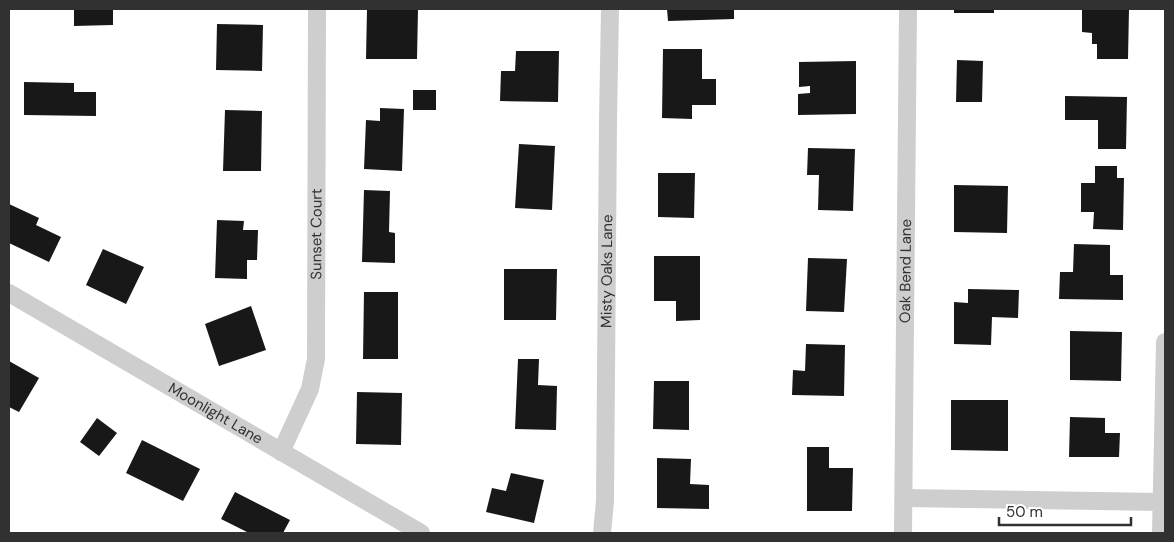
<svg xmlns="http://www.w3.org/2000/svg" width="1174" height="542" viewBox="0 0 1174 542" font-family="'DM Sans',sans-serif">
<rect width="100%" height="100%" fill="#fff"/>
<path fill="#181818" d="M74,9H113V25L74,26Z
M367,9H418L417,59H366Z
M667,9H734V19L668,21Z
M954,9H994V13H954Z
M1082,9H1129L1128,59H1097V44H1092V33L1082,32Z
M217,24L263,25L262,71L216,70Z
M663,49H702V79H716V105H692V119L662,118Z
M516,51H559L558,102L500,101L501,71H515Z
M957,60L983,61L982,102H956Z
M856,61V114L798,115V94L810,93V86L799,87V62Z
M24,82L74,83V92H96V116L24,115Z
M413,90H436V110H413Z
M1065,96L1127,97L1126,149H1098V120H1065Z
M380,108L404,109L402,171L364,169L366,120L380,121Z
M225,110L262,111L261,171H223Z
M519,144L555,146L552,210L515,208Z
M808,148L855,149L853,211L818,210L819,175H807Z
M1095,166H1117V178H1124L1123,230L1093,229L1094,212H1081V183H1095Z
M658,173H695L694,218L658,217Z
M954,185L1008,186L1007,233L954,232Z
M364,190L390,191L389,232L395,233V263L362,262Z
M9,204L39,218L36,225L61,237L49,262L9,243Z
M217,220L244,221L243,230H258L257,260H247V279L215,278Z
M1074,244L1110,245V275H1123V300L1059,299L1060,272H1073Z
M103,249L144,267L126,304L86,285Z
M654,256H700V320L676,321V301H654Z
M808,258L847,259L844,312L806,311Z
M504,269H557L556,320H504Z
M968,289L1019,290L1018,318L992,317L991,345L954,344V302L968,303Z
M364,292H398V359H363Z
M251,306L266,350L219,366L205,324Z
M1070,331L1122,332L1121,381L1070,380Z
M806,344L845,345L844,396L792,395L793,370L805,371Z
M518,359H539L538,385L557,386L556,430L515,429Z
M9,361L39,378L19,412L9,407Z
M654,381H689V430L653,429Z
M357,392L402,393L401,445L356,444Z
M951,400H1008V451L951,450Z
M1070,417L1105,418V433H1120L1119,457H1069Z
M97,418L117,433L99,456L80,442Z
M142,440L200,469L183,501L126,473Z
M807,447H829V468H853L852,511H807Z
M657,458L691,459L690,484L709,485V509L657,508Z
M511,473L544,480L534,523L486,512L492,488L506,491Z
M235,492L290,520L283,533H249L221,519Z"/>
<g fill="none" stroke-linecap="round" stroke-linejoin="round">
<g stroke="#cecece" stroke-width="18">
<path id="s1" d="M9,293L421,533"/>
<path id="s2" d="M281,452L310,389L316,359L317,9"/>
<path d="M904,498L1162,502"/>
<path id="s3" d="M602,533L605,501L608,121L610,9"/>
<path id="s4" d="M903,533L908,9"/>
<path d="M1161,533L1165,342"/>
</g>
</g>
<g text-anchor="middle" stroke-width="5" stroke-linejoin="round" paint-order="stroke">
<g font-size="15" fill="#313131" stroke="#fff">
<text dy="5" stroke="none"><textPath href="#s2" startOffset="225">Sunset Court</textPath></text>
<text dy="5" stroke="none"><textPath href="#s3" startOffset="262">Misty Oaks Lane</textPath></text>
<text dy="5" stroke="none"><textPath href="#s4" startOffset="262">Oak Bend Lane</textPath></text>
<text dy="5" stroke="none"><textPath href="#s1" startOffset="239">Moonlight Lane</textPath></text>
</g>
</g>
<rect width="1174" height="542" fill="none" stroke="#313131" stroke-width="20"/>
<path d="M999 517v8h132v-8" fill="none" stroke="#313131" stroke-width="2.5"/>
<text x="1006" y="517" font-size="15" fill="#313131" stroke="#ffffff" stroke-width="4" paint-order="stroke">50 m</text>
</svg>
